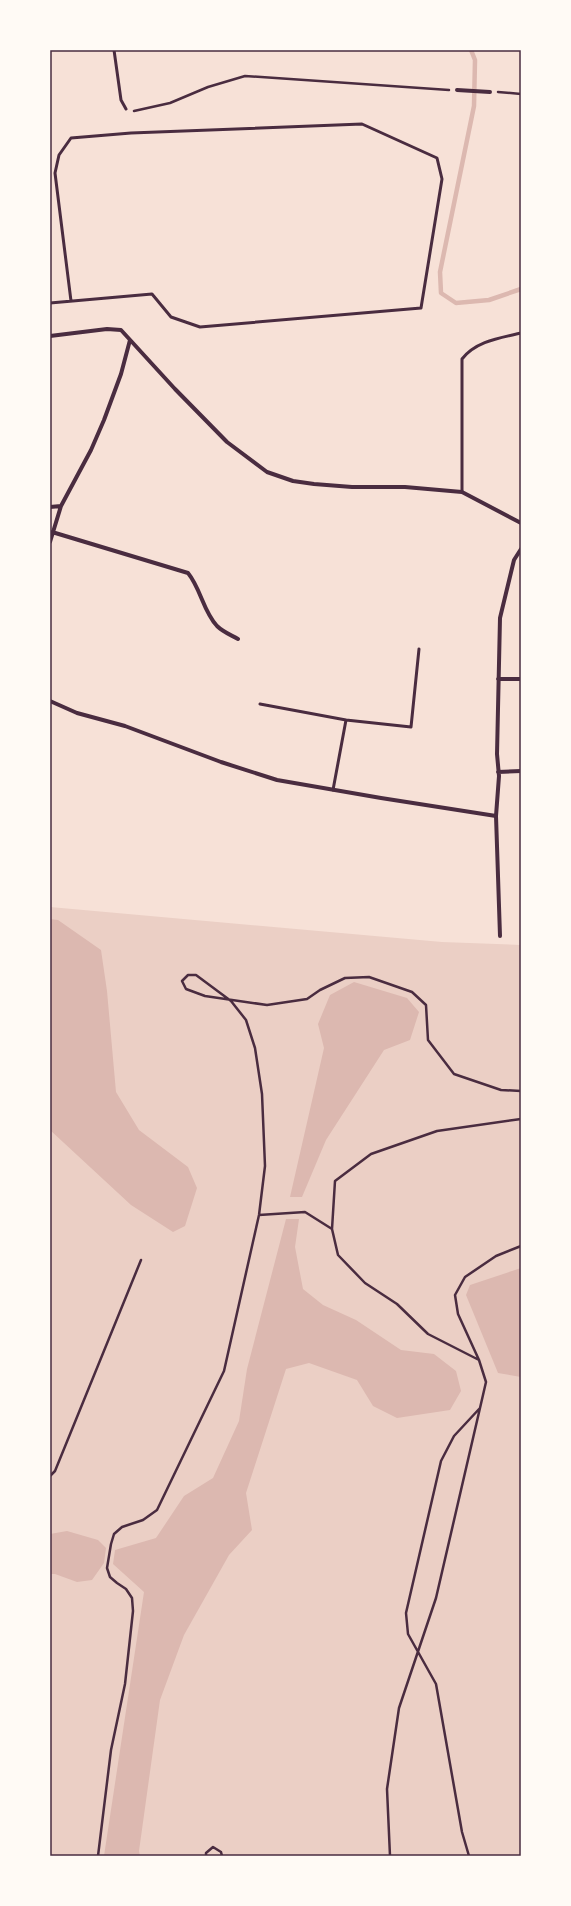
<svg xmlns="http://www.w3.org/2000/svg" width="571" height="1906" viewBox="0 0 571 1906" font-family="'PT Sans Narrow',sans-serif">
<rect width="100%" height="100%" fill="#f7e1d7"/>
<path fill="#ebcfc5" d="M50,907L442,942L521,945V1856H50Z"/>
<path fill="#dcb8b0" d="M50,919L58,920L101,950L107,991L116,1092L139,1130L188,1167L197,1188L185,1226L173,1232L131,1205L50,1130Z
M354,982L407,998L419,1012L410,1040L384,1050L326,1140L302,1197H290L324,1048L318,1024L330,995Z
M286,1219H299L295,1247L303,1289L323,1305L356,1320L401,1350L434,1354L456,1371L461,1391L450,1410L397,1418L373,1406L357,1380L309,1363L286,1369L246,1493L252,1530L229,1555L184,1635L160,1700L139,1851L140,1856H104L144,1592L113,1564L115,1550L156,1538L184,1496L213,1478L239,1421L247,1369Z
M521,1268V1377L498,1373L466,1295L470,1285Z
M67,1531L98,1540L106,1548L104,1563L92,1580L77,1582L55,1574H50V1534Z"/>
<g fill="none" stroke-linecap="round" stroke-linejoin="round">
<path stroke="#dcb8b0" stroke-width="4.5" d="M471,50L475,60L474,106L440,272L441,293L456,303L489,300L521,289"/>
<path stroke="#4a2c40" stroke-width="2.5" d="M498,92L521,94
M134,111L170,103L208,87L245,76L449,90
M259,1215L305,1212L332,1229
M479,1360L428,1334L397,1304L365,1283L338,1255L332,1229L335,1181L371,1154L437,1131L521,1119
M50,1476L55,1471L141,1260
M98,1856L111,1750L125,1684L133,1611L132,1598L126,1589L117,1583L110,1577L107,1568L111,1544L114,1534L122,1527L143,1520L157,1510L224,1371L259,1215L265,1166L262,1094L255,1048L246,1020L231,1001L196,975H188L182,981L186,989L205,996L267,1005L307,999L320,990L345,978L369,977L412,992L426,1005L428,1040L454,1074L501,1090L521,1091
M206,1856V1853L213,1847L221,1852L222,1856
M390,1856L387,1789L399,1708L436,1598L480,1408
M469,1856L462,1832L436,1684L408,1634L406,1613L441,1461L454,1436L480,1408L486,1382L479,1360L458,1314L455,1295L465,1277L496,1256L521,1246"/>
<path stroke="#4a2c40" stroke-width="3" d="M114,50L121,100L126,109
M50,303L152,294L171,317L200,327L421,308L442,179L437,158L362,124L131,133L71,138L59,155L55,173L71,301
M462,492V359C476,341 500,338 521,333
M260,704L346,720L333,790
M346,720L411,727L419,649"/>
<path stroke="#4a2c40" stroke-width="4" d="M457,90L490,92
M50,336L107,329L121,330L175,389L227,442L267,472L293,481L314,484L352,487H405L462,492L521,523
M50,507L61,506
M52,532L188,573C201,589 203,611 217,626C223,632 231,635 238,639
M50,542L61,506L91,450L104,420L121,374L130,340
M498,679H521
M50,701L77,713L125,726L221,762L277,780L381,798L496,816L499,776L497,754L500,618L514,560L521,549
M498,772L521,771
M496,816L500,936"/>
</g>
<rect width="571" height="1906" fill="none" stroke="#fffaf5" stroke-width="102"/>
<rect x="51" y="51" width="469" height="1804" fill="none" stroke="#4a2c40" stroke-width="1.5"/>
</svg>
